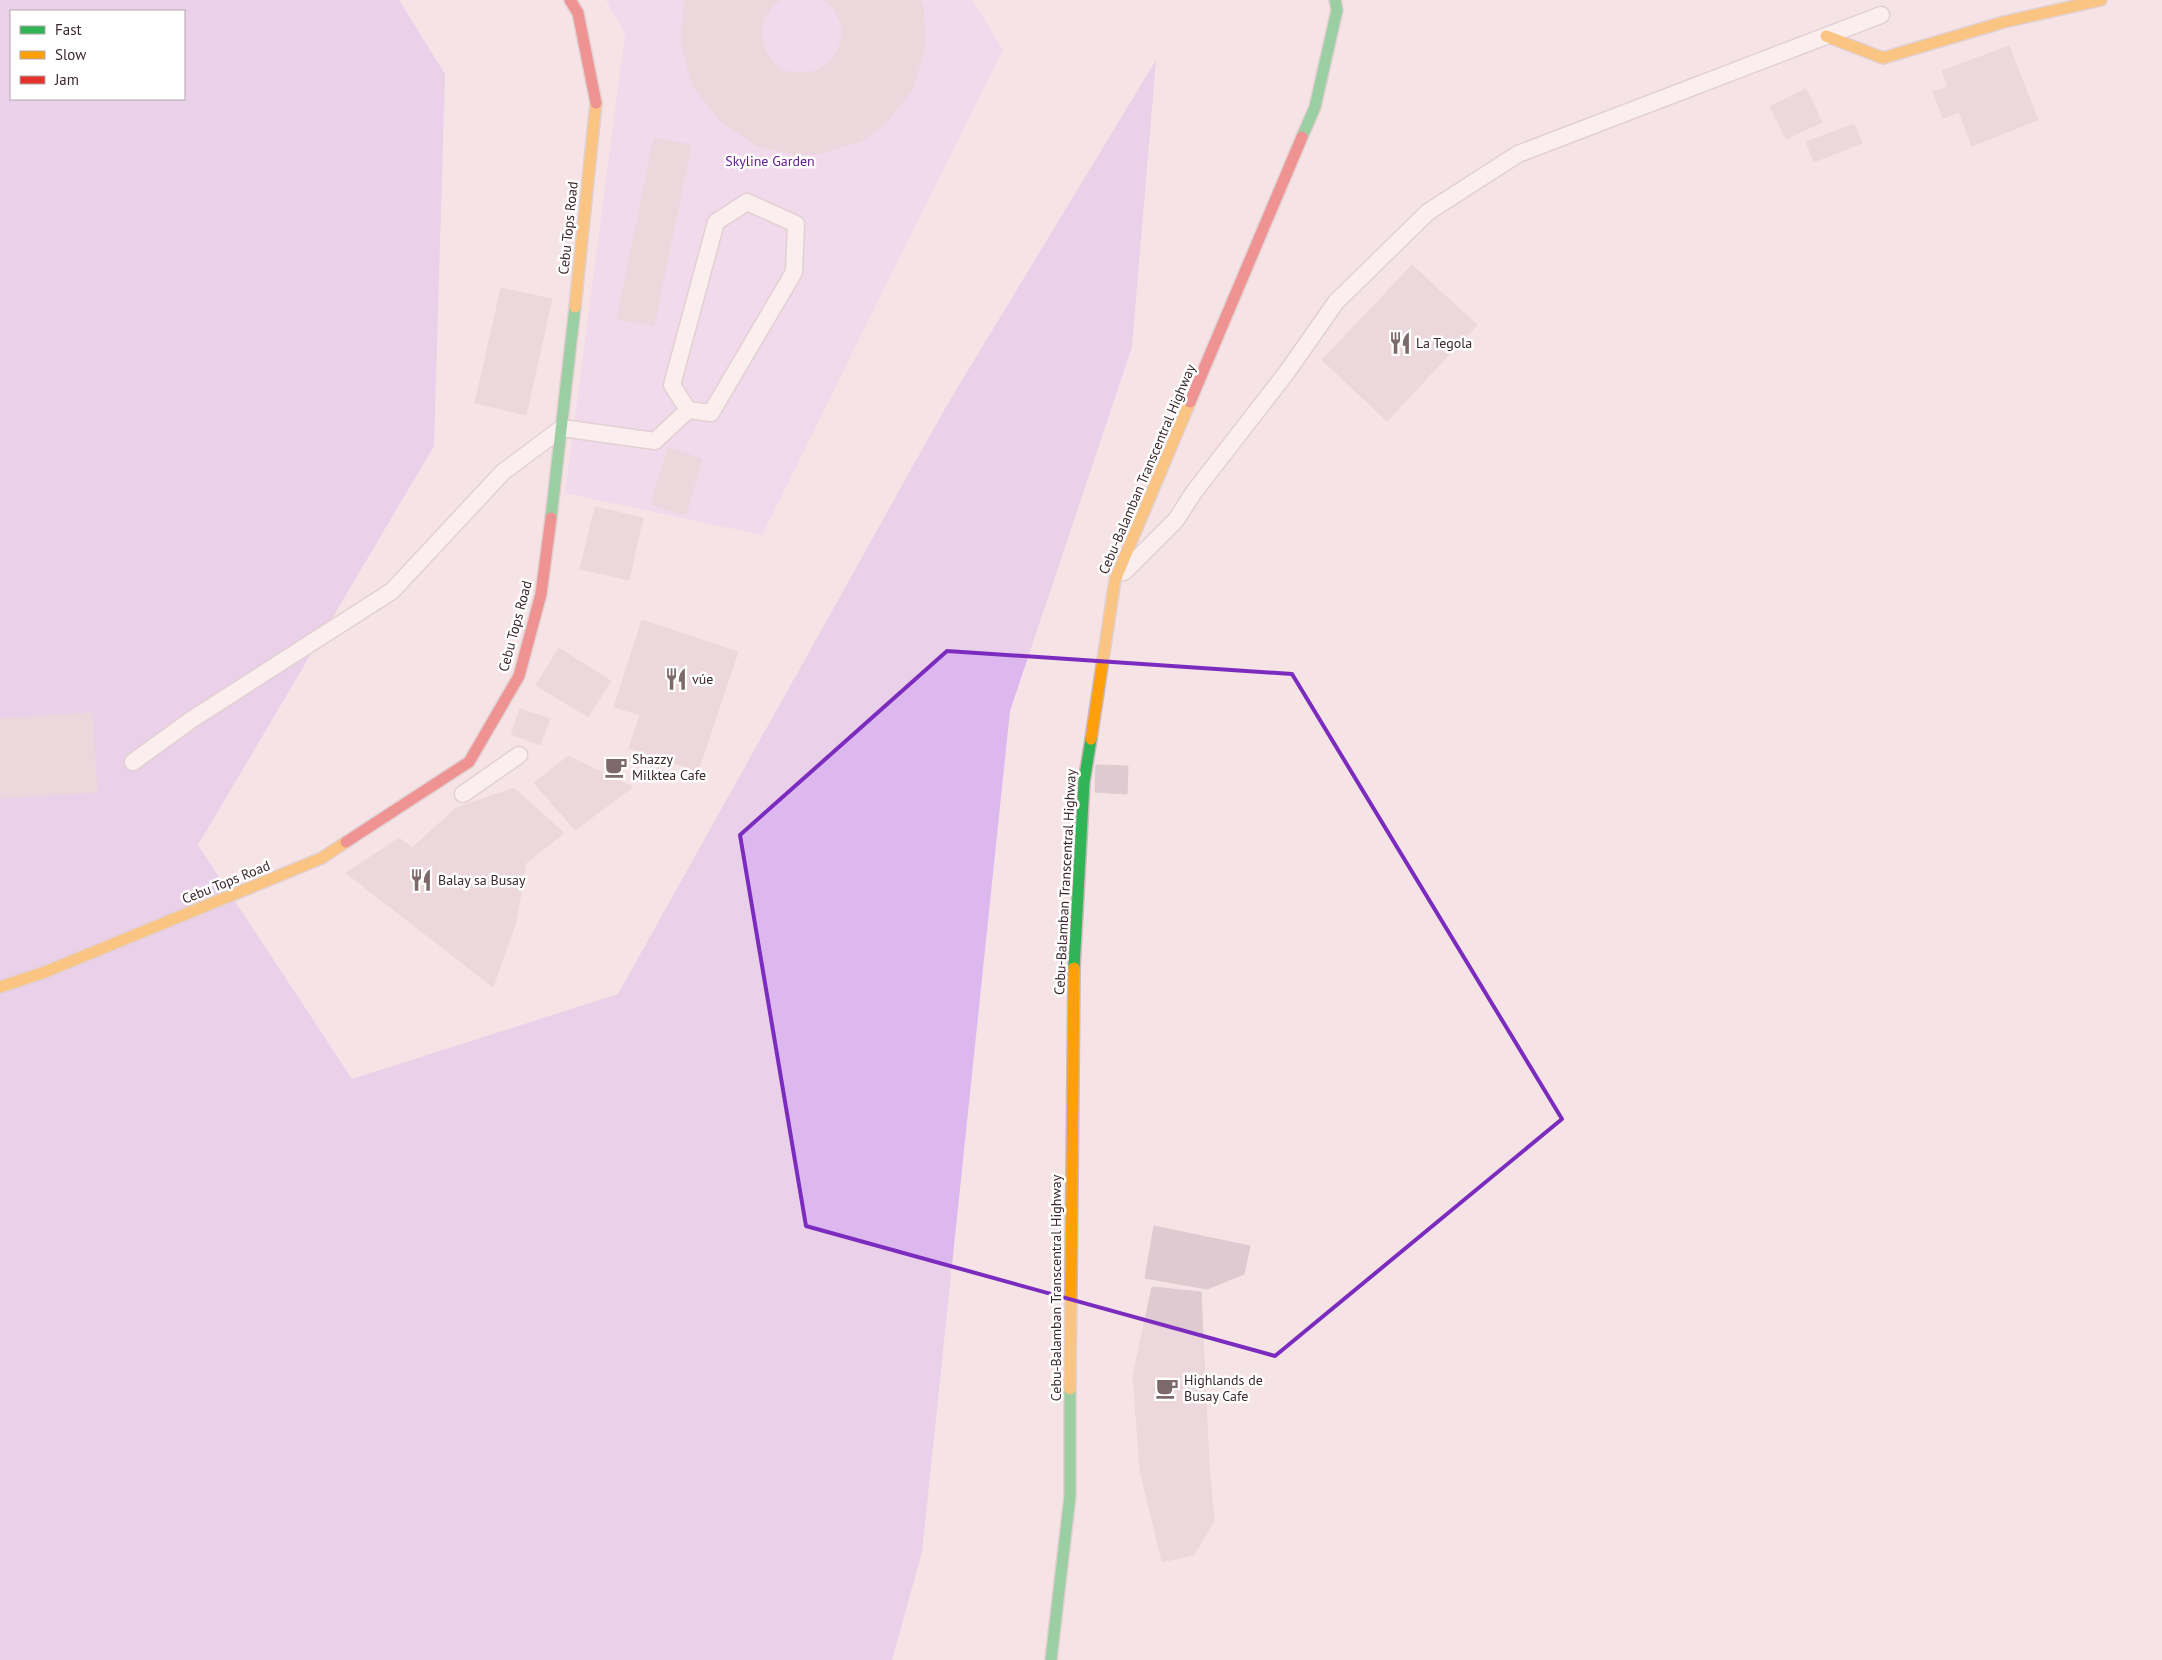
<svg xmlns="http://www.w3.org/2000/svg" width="2162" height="1660" viewBox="0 0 2162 1660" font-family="'PT Sans',sans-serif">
<rect width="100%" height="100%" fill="#f5e3e6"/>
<path fill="#e9cef3" d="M606,0H972L1003,50L762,535L565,493L625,34Z"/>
<path fill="#ddb8ee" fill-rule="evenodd" d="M0,0H399L445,74L434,446L198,845L352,1079L618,994L947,405L1156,60L1132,347L1010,711L922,1552L892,1660H0ZM11,11H184V99H11Z"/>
<path fill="#dfcad1" stroke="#dccbd0" d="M685,0H780L773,5L763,19L761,36L766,53L775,64L786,72H814L826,66L837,53L842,38L841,22L833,8L824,0H920L923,5L925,48L912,90L885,124L861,141L821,153L797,155L755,145L719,120L693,86L681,44Z
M2009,46L2038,120L1972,146L1959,112L1943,118L1933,92L1948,87L1942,71Z
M1806,89L1822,122L1786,139L1770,106Z
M1854,124L1862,143L1814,162L1806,142Z
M654,138L691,145L654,326L617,319Z
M1412,265L1477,325L1387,421L1322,360Z
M501,288L552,299L526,415L475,403Z
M668,448L702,459L686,515L651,504Z
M595,507L643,518L629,580L580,569Z
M642,620L738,652L698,771L629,748L640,715L614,707Z
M559,648L611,681L588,717L536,685Z
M520,709L550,719L540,745L511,734Z
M92,713L97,792L0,798V719Z
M568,756L633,787L575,830L534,783Z
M1096,765L1128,766L1127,794L1095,792Z
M514,788L564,833L526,863L456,808Z
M456,808L526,863L516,922L413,847Z
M399,838L516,922L493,987L346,873Z
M1154,1226L1250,1246L1244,1274L1207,1289L1145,1278Z
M1152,1287L1201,1292L1209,1464L1140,1470L1133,1376Z
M1209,1464L1214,1521L1194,1555L1162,1562L1140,1470Z"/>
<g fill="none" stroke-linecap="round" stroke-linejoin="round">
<defs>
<path id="lane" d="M747,202L796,224L794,272L711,413L688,410L672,385L716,222Z
M1124,572L1176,520L1194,492L1287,372L1336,302L1428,212L1518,154L1881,15
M133,762L191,720L392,591L503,472L562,428L655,441L688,410
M463,794L519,755"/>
<path id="fast" d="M1302,137L1315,107L1337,10L1335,0
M551,518L575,307
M1074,968L1084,782L1091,739
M1051,1660L1070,1496V1389"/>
<path id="slow" d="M1826,36L1883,58L2004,22L2101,0
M575,307L596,103
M1091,739L1115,580L1190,402
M0,987L45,972L322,858L346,842
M1070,1389L1074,968"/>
<path id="jam" d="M570,0L578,13L596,103
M1190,402L1302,137
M346,842L469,762L519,676L541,594L551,518"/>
</defs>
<use href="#lane" stroke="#cab8bb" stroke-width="19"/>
<use href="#fast" stroke="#cab8bb" stroke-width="14"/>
<use href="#slow" stroke="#cab8bb" stroke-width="14"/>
<use href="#jam" stroke="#cab8bb" stroke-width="14"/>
<use href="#lane" stroke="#fefbfb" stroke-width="16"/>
<use href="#fast" stroke="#30b455" stroke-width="11"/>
<use href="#slow" stroke="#ff9f0a" stroke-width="11"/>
<use href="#jam" stroke="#e5322d" stroke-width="11"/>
</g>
<path d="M0 0H2162V1660H0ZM947,651L1292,674L1562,1119L1275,1356L806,1226L740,835Z" fill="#f5e3e6" fill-opacity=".55" fill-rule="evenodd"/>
<path fill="none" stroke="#7b2cbf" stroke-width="4" stroke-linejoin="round" d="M947,651L1292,674L1562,1119L1275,1356L806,1226L740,835Z"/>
<defs>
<symbol id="restaurant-bare" viewBox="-9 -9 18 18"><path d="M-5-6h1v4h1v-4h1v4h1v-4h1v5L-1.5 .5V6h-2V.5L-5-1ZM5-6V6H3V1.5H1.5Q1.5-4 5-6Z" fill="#7d696c" stroke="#fff" stroke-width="2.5" paint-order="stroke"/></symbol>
<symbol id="cafe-bare" viewBox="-9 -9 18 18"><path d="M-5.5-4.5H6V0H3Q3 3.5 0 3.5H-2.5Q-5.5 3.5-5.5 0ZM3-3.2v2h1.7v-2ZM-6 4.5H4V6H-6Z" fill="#7d696c" stroke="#fff" stroke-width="2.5" paint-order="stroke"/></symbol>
</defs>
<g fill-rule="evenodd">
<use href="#restaurant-bare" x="1384" y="327" width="32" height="32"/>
<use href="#restaurant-bare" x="660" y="663" width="32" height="32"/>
<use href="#cafe-bare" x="600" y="751" width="32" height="32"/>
<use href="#restaurant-bare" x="405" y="864" width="32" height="32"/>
<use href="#cafe-bare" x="1151" y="1372" width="32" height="32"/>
</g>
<g text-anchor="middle" stroke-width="5" stroke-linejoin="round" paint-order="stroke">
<g font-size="14" fill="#651d8f" stroke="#fff">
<text x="770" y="166">Skyline Garden</text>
</g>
<g font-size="14" fill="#3c282b" stroke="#fff">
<text transform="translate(568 228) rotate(-84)" y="5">Cebu Tops Road</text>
<text transform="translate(1147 469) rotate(-67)" y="5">Cebu-Balamban Transcentral Highway</text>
<text transform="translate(515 626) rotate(-75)" y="5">Cebu Tops Road</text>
<text transform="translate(226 882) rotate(-22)" y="5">Cebu Tops Road</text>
<text transform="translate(1065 882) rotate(-87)" y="5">Cebu-Balamban Transcentral Highway</text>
<text transform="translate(1056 1288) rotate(-90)" y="5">Cebu-Balamban Transcentral Highway</text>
</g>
<g font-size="14" fill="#3c282b" stroke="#fff" text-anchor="start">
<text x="1416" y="348">La Tegola</text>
<text x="692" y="684">vúe</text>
<text x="632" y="764">Shazzy<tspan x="632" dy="16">Milktea Cafe</tspan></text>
<text x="438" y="885">Balay sa Busay</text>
<text x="1184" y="1385">Highlands de<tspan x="1184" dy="16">Busay Cafe</tspan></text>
</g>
</g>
<rect x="10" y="10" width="175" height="90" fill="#ffffff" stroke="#b1a9aa"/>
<rect x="20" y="26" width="25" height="8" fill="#30b455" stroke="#b1a9aa"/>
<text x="55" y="35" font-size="15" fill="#3c282b">Fast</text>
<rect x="20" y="51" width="25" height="8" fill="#ff9f0a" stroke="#b1a9aa"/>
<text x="55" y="60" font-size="15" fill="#3c282b">Slow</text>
<rect x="20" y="76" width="25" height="8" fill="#e5322d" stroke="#b1a9aa"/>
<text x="55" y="85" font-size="15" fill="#3c282b">Jam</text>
</svg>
